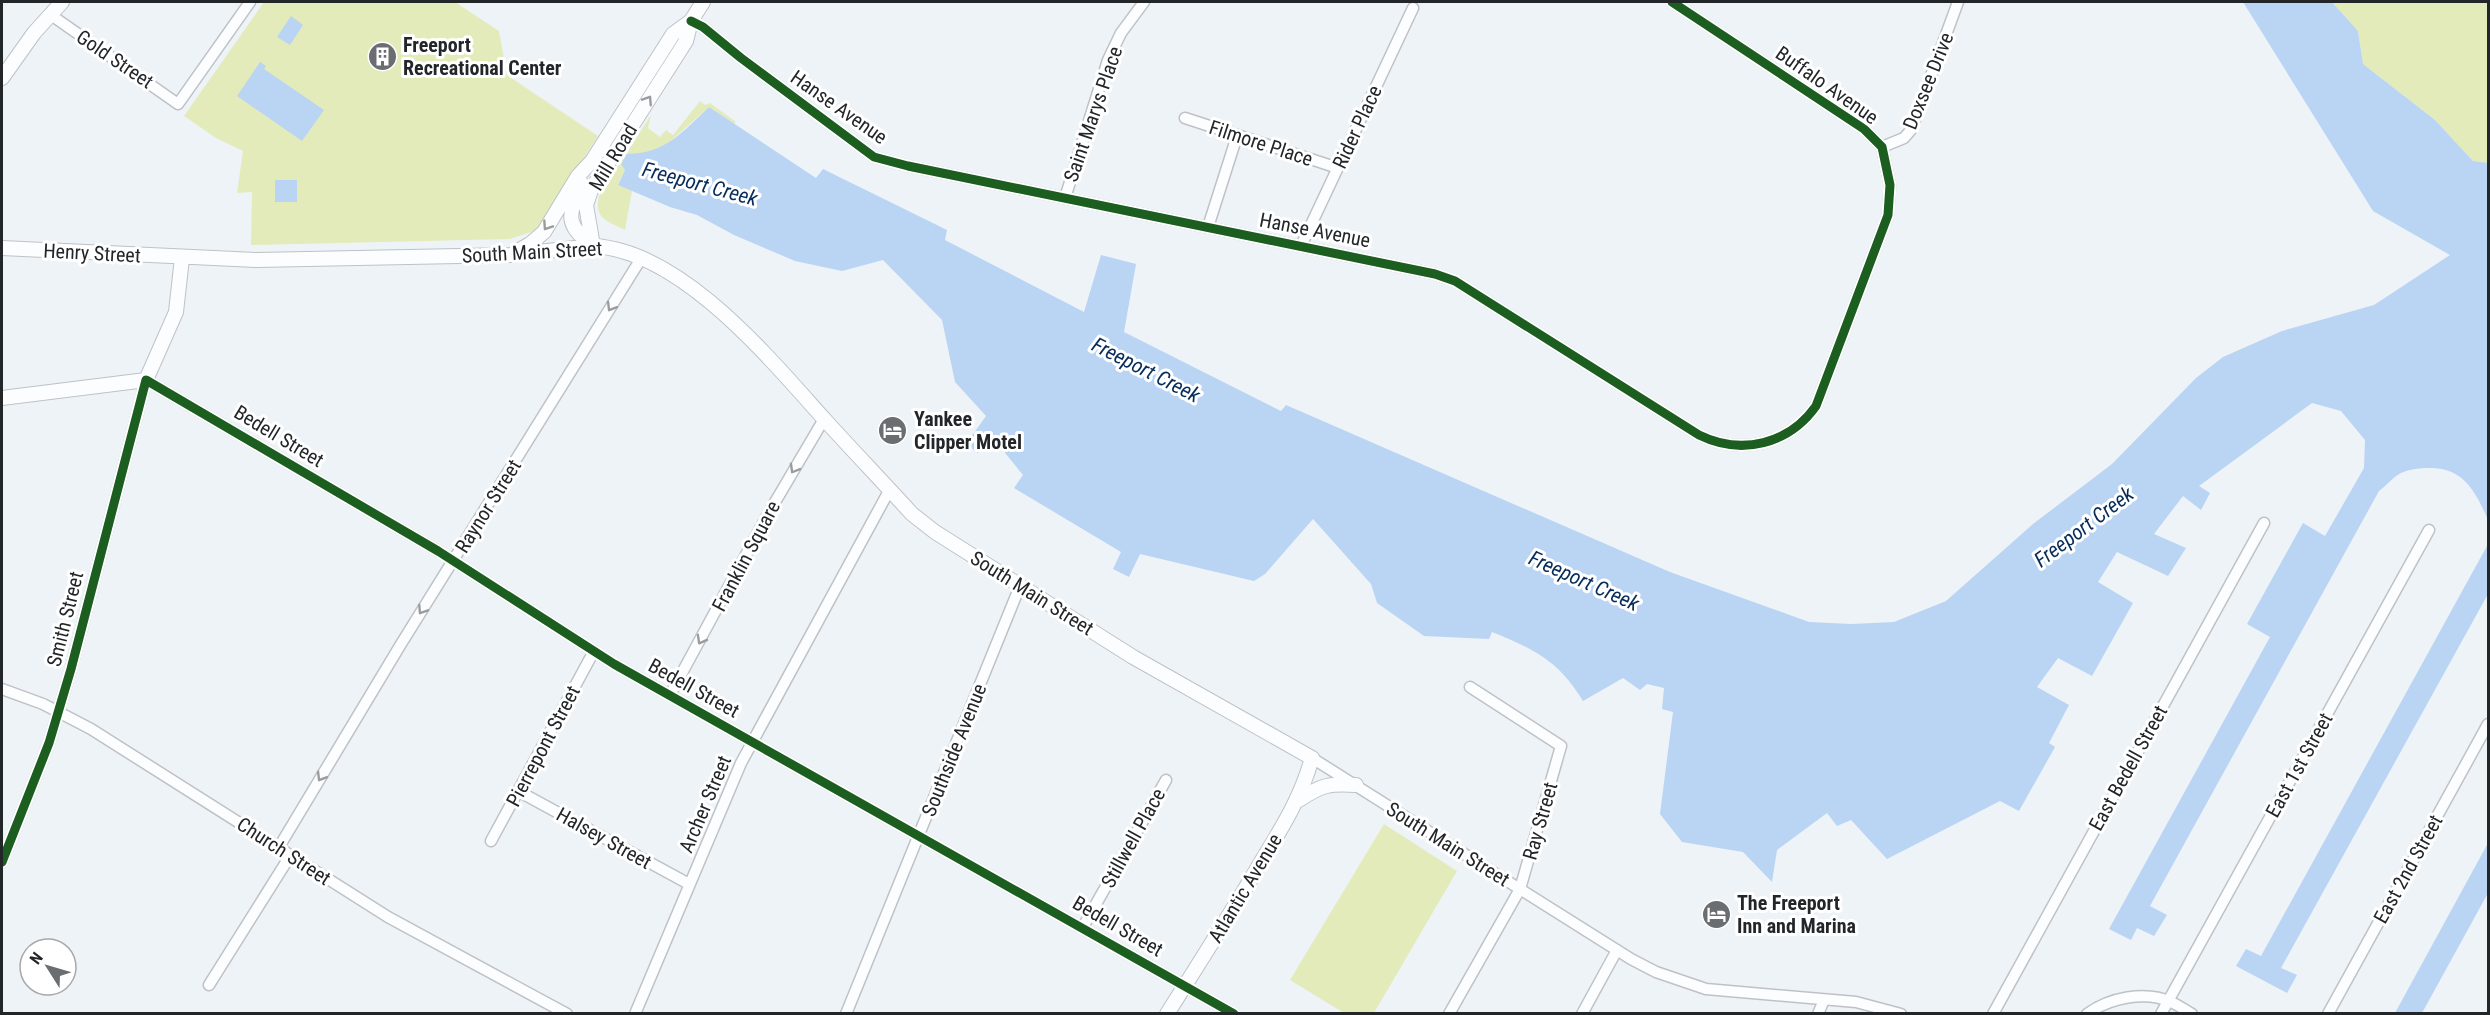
<svg xmlns="http://www.w3.org/2000/svg" width="2490" height="1015" viewBox="0 0 2490 1015" font-family="'Roboto Condensed',sans-serif">
<rect width="100%" height="100%" fill="#eef3f8"/>
<path fill="#e4ebba" d="M264,2H455L499,31L507,75L598,136L537,230L510,239L251,245L252,192L237,193L243,151L216,138L184,116Z
M2332,2H2488V163L2473,161L2435,120L2363,64L2358,31Z
M700,101L705,105L710,103L736,122L734,124L709,107L665,146L640,154L625,170L618,184L632,191L625,230C607,221 594,219 599,196L651,115L648,128L660,137L666,130L673,135Z
M1384,824L1457,871L1374,1013H1344L1290,980Z"/>
<path fill="#bad4f4" d="M2243,2H2332L2358,31L2363,64L2435,120L2473,161L2488,163V520C2476,492 2463,467 2429,468C2421,468 2409,469 2401,473C2393,477 2386,486 2379,491L2150,906L2167,915L2154,936L2137,928L2131,940L2109,929L2270,637L2247,624L2303,523L2325,536L2364,468L2365,440L2341,411L2312,403L2199,486L2210,493L2201,510L2183,496L2154,534L2186,548L2168,576L2117,552L2098,582L2133,603L2092,676L2058,658L2037,687L2069,705L2049,743L2055,747L2019,811L2000,801L1887,859L1851,820L1837,826L1827,813L1777,850L1772,882L1743,852L1682,842L1660,814L1673,712L1662,709L1664,688L1647,684L1640,690L1623,678L1583,701C1559,661 1534,649 1492,632L1489,639L1424,636L1377,603L1371,584L1313,519L1265,574L1254,581L1140,554L1129,577L1113,569L1121,552L1014,488L1023,475L992,437L978,453L966,444L986,416L955,382L942,320L883,260L842,271L795,261L734,235L697,215L670,207L618,185L625,170L621,164L627,154C667,153 682,132 709,107L816,178L823,169L947,230L945,240L1084,312L1101,255L1136,264L1124,332L1281,411L1286,405L1670,572L1809,622L1851,624L1894,622L1946,601L2033,524L2112,464L2196,378L2223,357L2282,331L2374,305L2450,255L2373,211Z
M291,16L303,25L290,45L277,37Z
M260,62L266,66L264,69L324,110L302,141L237,96Z
M275,180H297V202H275Z
M2488,528V594L2281,968L2297,975L2287,993L2236,966L2246,949L2261,956L2487,546Z
M2488,843V893L2422,1013H2395Z"/>
<g fill="none" stroke-linecap="round" stroke-linejoin="round">
<defs>
<path id="minor" d="M51,15L178,104L250,2
M691,21L703,27L741,58L874,157L908,166L1435,274L1455,281L1699,435C1742,456 1789,444 1816,406L1888,215L1890,185L1882,147L1864,129L1672,2
M1185,118L1338,168
M1882,147L1904,138L1911,130L1958,2
M1065,198L1108,60L1121,33L1144,2
M1208,227L1237,136
M1301,246L1413,8
M2,689L43,704L91,729L388,917L567,1014
M670,695L768,514L824,419
M1312,758L1631,959L1656,972L1706,989L1856,1002L1901,1014
M518,791L689,884
M491,841L594,651
M279,847L401,644L642,257
M2,862L49,743L71,669L146,380L438,551L614,664L1234,1014
M1083,927L1166,780
M209,985L290,856
M635,1014L741,763L890,489
M846,1014L1020,586
M1449,1014L1520,889L1561,746L1470,687
M1582,1014L1617,950
M1818,1014L1824,1000
M1993,1014L2264,523
M2087,1014C2109,998 2145,990 2171,1002C2178,1005 2185,1010 2192,1014
M2161,1014L2429,530
M2328,1014L2488,724"/>
<path id="major" d="M2,78L34,33L62,2
M582,184C568,215 564,224 593,246
M593,246L586,205L591,190L686,41L691,21L703,2
M2,248L256,260L511,255L593,246C681,250 770,359 825,420C854,452 883,482 912,514L935,532L1133,657L1312,758C1300,801 1280,830 1257,869C1228,918 1198,965 1167,1014
M516,252L530,244L544,232L578,176L592,161L673,34L691,21
M2,398L146,380L176,312L182,258
M1299,800C1321,785 1330,783 1356,785"/>
</defs>
<use href="#minor" stroke="#bec2c6" stroke-width="13"/>
<use href="#major" stroke="#bec2c6" stroke-width="16"/>
<use href="#minor" stroke="#fcfdfe" stroke-width="10"/>
<use href="#major" stroke="#fcfdfe" stroke-width="14"/>
<defs>
<path id="cycleway" d="M691,21L703,27L741,58L874,157L908,166L1435,274L1455,281L1699,435C1742,456 1789,444 1816,406L1888,215L1890,185L1882,147L1864,129L1672,2
M2,862L49,743L71,669L146,380L438,551L614,664L1234,1014"/>
</defs>
<use href="#cycleway" stroke="#fff" stroke-width="13"/>
<use href="#cycleway" stroke="#1b5e20" stroke-width="9"/>
</g>
<defs><path id="oneway-chevron" d="M-2-3.5L2.5 0L-2 3.5" fill="none" stroke-width="1.6" stroke-linecap="round" stroke-linejoin="round" transform="scale(1.5)"/></defs>
<g stroke="#9a9c9e">
<use href="#oneway-chevron" transform="translate(648 100) rotate(-57)"/>
<use href="#oneway-chevron" transform="translate(547 226) rotate(124)"/>
<use href="#oneway-chevron" transform="translate(611 307) rotate(121)"/>
<use href="#oneway-chevron" transform="translate(794 469) rotate(120)"/>
<use href="#oneway-chevron" transform="translate(422 610) rotate(123)"/>
<use href="#oneway-chevron" transform="translate(701 640) rotate(119)"/>
<use href="#oneway-chevron" transform="translate(321 777) rotate(121)"/>
</g>
<defs>
<symbol id="building-disc" viewBox="-11 -11 22 22"><circle r="9.5" fill="#6a6e71" stroke="#fff"/><path d="M-4-6H4V6H1V3H-1V6H-4ZM-2.5-4.3h1.7v1.8h-1.7ZM.8-4.3h1.7v1.8H.8ZM-2.5-1h1.7V.8h-1.7ZM.8-1h1.7V.8H.8Z" fill="#fff"/></symbol>
<symbol id="hotel-disc" viewBox="-11 -11 22 22"><circle r="9.5" fill="#6a6e71" stroke="#fff"/><path d="M-6-4.5h1.5V1H6V5H4.5V3h-9V5H-6ZM-4 0a1.8 1.8 0 1 1 3.6 0ZM.5 0V-2.5h3Q6-2.5 6 0Z" fill="#fff"/></symbol>
</defs>
<g fill-rule="evenodd">
<use href="#building-disc" x="366" y="40" width="33" height="33"/>
<use href="#hotel-disc" x="876" y="414" width="33" height="33"/>
<use href="#hotel-disc" x="1700" y="898" width="33" height="33"/>
</g>
<g text-anchor="middle" stroke-width="6" stroke-linejoin="round" paint-order="stroke">
<g font-size="20" font-weight="bold" fill="#232629" stroke="#fff" text-anchor="start">
<text x="403" y="52">Freeport<tspan x="403" dy="23">Recreational Center</tspan></text>
<text x="914" y="426">Yankee<tspan x="914" dy="23">Clipper Motel</tspan></text>
<text x="1737" y="910">The Freeport<tspan x="1737" dy="23">Inn and Marina</tspan></text>
</g>
<g font-size="20" fill="#232629" stroke="#fff">
<text transform="translate(115 59) rotate(34)" y="7">Gold Street</text>
<text transform="translate(1928 81) rotate(-68)" y="7">Doxsee Drive</text>
<text transform="translate(1827 85) rotate(35)" y="7">Buffalo Avenue</text>
<text transform="translate(839 107) rotate(35)" y="7">Hanse Avenue</text>
<text transform="translate(1093 114) rotate(-71)" y="7">Saint Marys Place</text>
<text transform="translate(1357 127) rotate(-65)" y="7">Rider Place</text>
<text transform="translate(1261 143) rotate(18)" y="7">Filmore Place</text>
<text transform="translate(613 157) rotate(-59)" y="7">Mill Road</text>
<text transform="translate(1315 230) rotate(11)" y="7">Hanse Avenue</text>
<text transform="translate(532 252) rotate(-3)" y="7">South Main Street</text>
<text transform="translate(92 253) rotate(3)" y="7">Henry Street</text>
<text transform="translate(279 436) rotate(31)" y="7">Bedell Street</text>
<text transform="translate(488 506) rotate(-58)" y="7">Raynor Street</text>
<text transform="translate(746 556) rotate(-62)" y="7">Franklin Square</text>
<text transform="translate(1032 593) rotate(32)" y="7">South Main Street</text>
<text transform="translate(65 619) rotate(-76)" y="7">Smith Street</text>
<text transform="translate(694 688) rotate(29)" y="7">Bedell Street</text>
<text transform="translate(543 746) rotate(-62)" y="7">Pierrepont Street</text>
<text transform="translate(954 750) rotate(-68)" y="7">Southside Avenue</text>
<text transform="translate(2299 765) rotate(-61)" y="7">East 1st Street</text>
<text transform="translate(2128 768) rotate(-61)" y="7">East Bedell Street</text>
<text transform="translate(705 804) rotate(-67)" y="7">Archer Street</text>
<text transform="translate(1540 821) rotate(-74)" y="7">Ray Street</text>
<text transform="translate(604 838) rotate(29)" y="7">Halsey Street</text>
<text transform="translate(1133 838) rotate(-61)" y="7">Stillwell Place</text>
<text transform="translate(1448 844) rotate(32)" y="7">South Main Street</text>
<text transform="translate(284 851) rotate(33)" y="7">Church Street</text>
<text transform="translate(2408 869) rotate(-61)" y="7">East 2nd Street</text>
<text transform="translate(1245 888) rotate(-59)" y="7">Atlantic Avenue</text>
<text transform="translate(1118 926) rotate(30)" y="7">Bedell Street</text>
</g>
<g font-size="21" font-style="italic" fill="#062c5a" stroke="#fff">
<text transform="translate(700 184) rotate(15)" y="7">Freeport Creek</text>
<text transform="translate(1146 370) rotate(27)" y="7">Freeport Creek</text>
<text transform="translate(2084 527) rotate(-37)" y="7">Freeport Creek</text>
<text transform="translate(1584 581) rotate(24)" y="7">Freeport Creek</text>
</g>
</g>
<rect width="2490" height="1015" fill="none" stroke="#232629" stroke-width="6"/>
<g transform="translate(48 967) rotate(307)"><circle r="28" fill="#ffffff" stroke="#a7a8a9" stroke-width="1.5"/>
<path d="M0-4.5L10 22L0 15L-10 22Z" fill="#6a6e71"/>
<text y="-9" font-size="16" font-weight="bold" text-anchor="middle" fill="#232629">N</text>
</g>
</svg>
